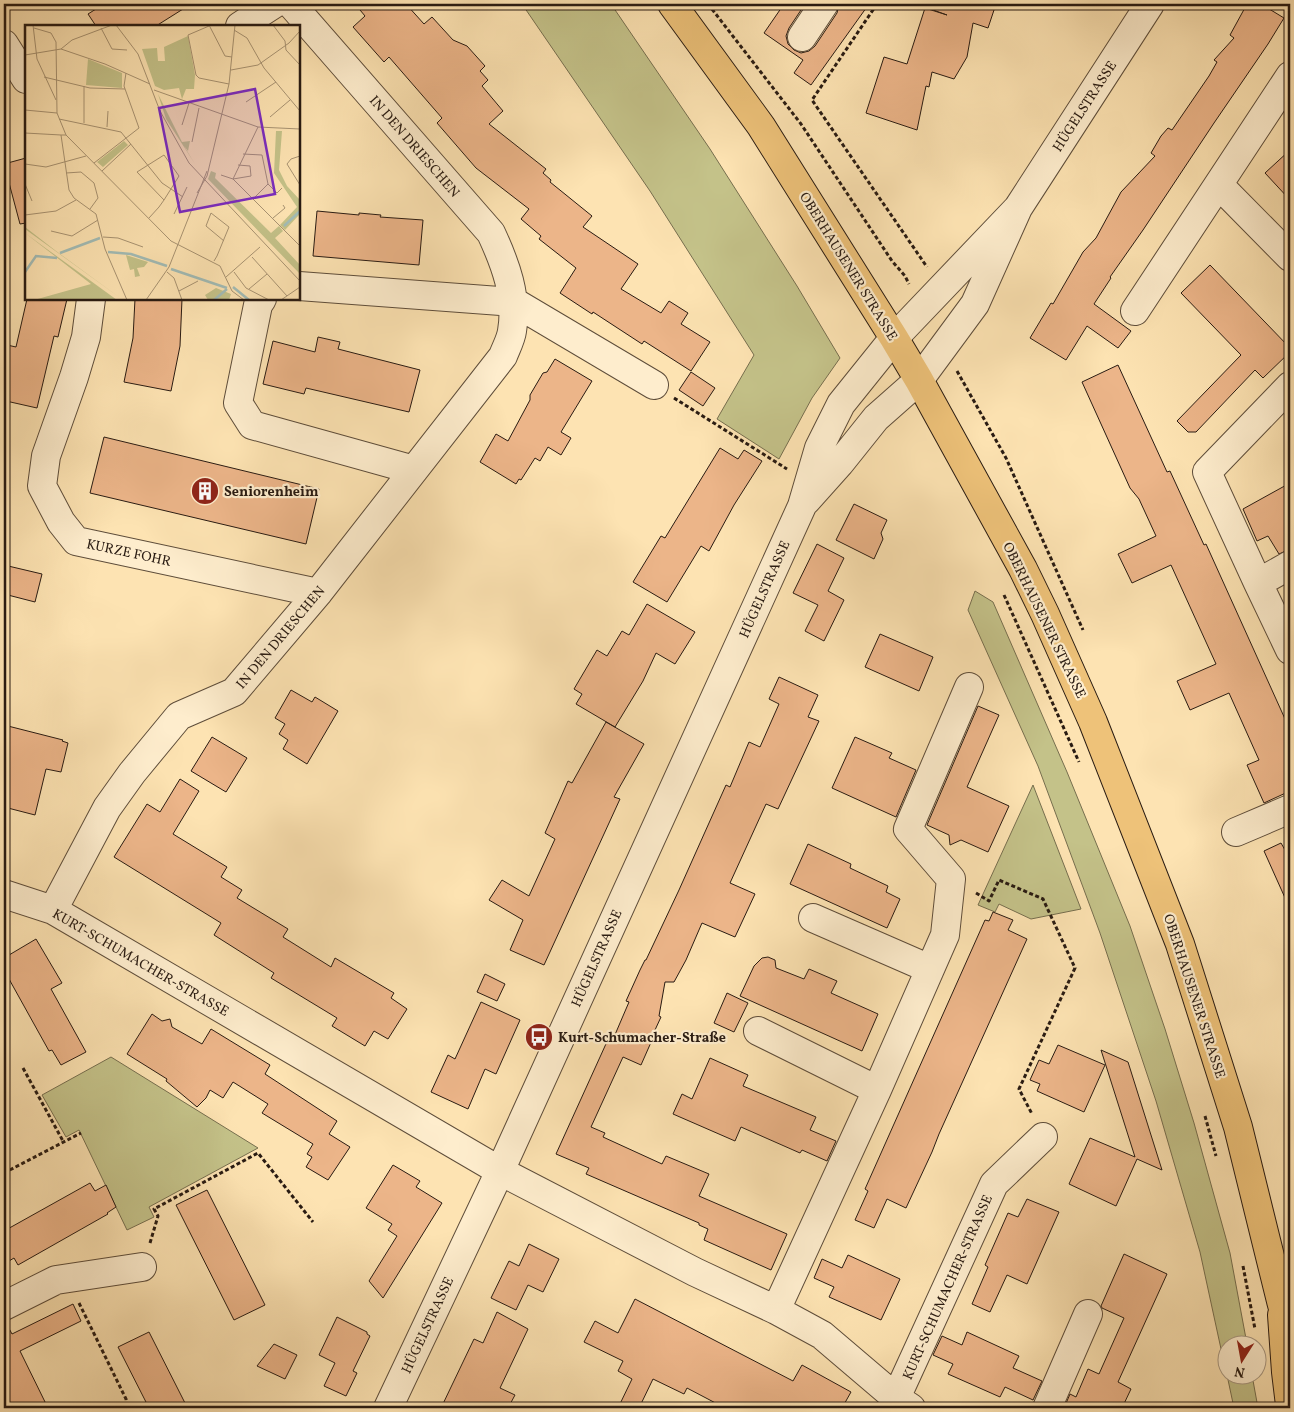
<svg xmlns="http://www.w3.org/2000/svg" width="1294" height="1412" viewBox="0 0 1294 1412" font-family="Vollkorn,serif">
<rect width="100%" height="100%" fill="#fde3b2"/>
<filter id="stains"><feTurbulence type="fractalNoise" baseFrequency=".004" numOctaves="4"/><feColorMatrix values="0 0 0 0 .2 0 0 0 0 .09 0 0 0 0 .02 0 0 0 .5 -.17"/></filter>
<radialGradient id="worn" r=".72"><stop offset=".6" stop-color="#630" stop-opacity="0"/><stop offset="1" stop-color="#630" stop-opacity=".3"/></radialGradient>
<path fill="#c4c289" stroke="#766e4e" d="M522,4H611L710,149L797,286L840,358L812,398L779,459L717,419L754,355L650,191Z
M975,591L993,602L1067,772L1130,926L1165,1029L1194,1123L1230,1253L1247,1344H1226V1372L1200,1252L1156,1101L1100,933L1038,766L968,610Z
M1033,785L1081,909L1031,919L999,904L995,912L978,905Z
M111,1057L258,1148L149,1207L154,1217L127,1230L79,1130L66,1137L42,1095Z
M1227,1375H1252L1258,1408H1234Z"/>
<path fill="#ecb589" stroke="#291b12" d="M104,4H191L156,26H96L88,14Z
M355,4H406L424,24L432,17L453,40L467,46L485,66L480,71L488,80L482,86L503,111L489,124L546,169L543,173L551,180L550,182L592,216L583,227L638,264L621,289L661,313L669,301L688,313L681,324L710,342L691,371L644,341L642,344L593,312L592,314L560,293L576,268L539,239L541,236L521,219L529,209L476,168L437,123L442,118L389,57L384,62L353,27L365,16Z
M784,4H805L789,28L786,36L788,44L794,50L801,53L809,51L815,46L837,13L839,4H869L811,85L794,73L803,60L764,33Z
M926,4H996L988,28L973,23L967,57L954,79L932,72L929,87L926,86L917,130L866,113L884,57L907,64L925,8L947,15L925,7Z
M1247,4H1261L1284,18L1268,44L1214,123L1143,230L1110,277L1111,278L1094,304L1131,331L1118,348L1087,326L1066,360L1030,338L1051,303L1053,304L1083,252L1096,238L1121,192L1155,156L1151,153L1161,136L1168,128L1172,130L1209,76L1217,62L1214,60L1234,38L1230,35Z
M1290,150V200L1265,173Z
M26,158V223L20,224L4,164Z
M317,211L359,215V213L381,215L380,217L423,220L419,265L313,256Z
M1210,265L1290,348V352L1263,378L1255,370L1196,432H1188L1177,421L1241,355L1181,293Z
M27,299H67L58,337L54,336L37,408L6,401L8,390L4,389V360L7,345L16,347Z
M135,299H182L180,346L171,391L124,382L133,338Z
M318,337L340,342L338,349L420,370L409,412L306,388L304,394L263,384L273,341L315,352Z
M555,359L592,381L561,432L571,438L561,455L548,447L540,461L535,458L521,480L519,479L516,484L480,462L496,434L508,441L530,400V395L543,373L547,372Z
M1118,365L1167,472L1170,471L1204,545L1206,544L1290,730V791L1264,803L1247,765L1259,760L1229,693L1190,710L1177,681L1216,664L1171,565L1132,583L1118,554L1156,536L1139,499L1130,488L1082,382Z
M691,372L715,388L703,406L679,390Z
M104,437L319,489L306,544L90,493Z
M720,448L738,459L744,450L762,461L734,505L709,551L701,546L667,602L633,582L661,536L665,538Z
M1290,483V549L1279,554L1268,536L1257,541L1243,509Z
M854,504L887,520L881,533L883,539L874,559L836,540Z
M817,544L844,558L828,591L844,600L824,641L805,631L818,605L793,593Z
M4,565L42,574L35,602L4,594Z
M647,604L695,632L675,664L656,653L643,681L615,727L576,704L582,694L574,689L597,650L607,656L622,631L629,635Z
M880,634L933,657L919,691L865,667Z
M779,677L818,695L808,717L819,721L778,809L766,804L730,883L755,894L735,937L702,923L686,960L674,982H665L659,1016L661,1017L655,1030L656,1031L641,1065L623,1057L591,1127L605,1133L603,1137L662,1164L666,1156L709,1174L699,1196L787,1234L771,1270L704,1240L708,1229L699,1225V1223L586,1174L589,1168L556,1154L610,1035L614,1037L629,1002L626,1001L640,970L645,960H646L679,890L726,785L730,787L749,742L760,747L779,704L769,699Z
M291,690L312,702L315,697L338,711L307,764L283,749L288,740L279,734L285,724L275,718Z
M978,706L999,715L967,787L1009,806L988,852L961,840L950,845L949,835L927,825Z
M606,722L644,744L614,797L620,799L544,965L510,950L523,920L489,900L502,880L529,896L555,839L545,833L568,781L572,783Z
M4,725L63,740L62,741L68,743L61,772L46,769L35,815L4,807Z
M212,737L247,758L226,792L191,771Z
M855,737L892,753L889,758L916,770L896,817L832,788Z
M180,779L199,791L173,834L227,867L221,877L242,890L237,898L288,929L283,937L331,967L335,958L394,993L391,998L407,1009L388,1039L374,1031L365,1046L332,1026L337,1018L271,978L274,973L214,935L221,923L114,857L147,804L160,812Z
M1281,843L1285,850L1290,848V909L1264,851Z
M808,844L851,864L850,868L888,886L886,892L900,899L887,928L790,884Z
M993,912L1013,920L1008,930L1027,939L939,1134L932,1152L906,1208L887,1199L874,1228L855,1220L868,1191L865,1189L985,920L989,921Z
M36,939L62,983L51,989L86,1052L61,1065L52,1050L49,1051L4,970V958Z
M768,957L775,960L776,968L804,979L809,969L837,981L831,993L878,1014L862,1051L740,996L754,966L762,958Z
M485,974L505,984L497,1001L477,992Z
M727,993L748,1003L734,1032L714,1023Z
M481,1002L520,1020L496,1074L485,1069L468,1109L431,1092L448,1055L455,1059Z
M152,1014L162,1021L170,1019L172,1027L202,1044L211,1029L270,1065L265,1074L337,1121L329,1134L350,1147L328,1180L306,1167L312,1157L307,1154L313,1144L262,1113L268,1104L233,1082L223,1098L210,1090L206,1098L197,1107L166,1081L167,1079L127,1054Z
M1058,1045L1105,1065L1084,1112L1037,1091L1040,1084L1030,1080L1039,1060L1049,1064Z
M1101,1050L1128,1062L1162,1170L1137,1159L1116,1206L1069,1184L1090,1138L1135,1157Z
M710,1058L748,1075L743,1086L816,1117L810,1130L836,1141L827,1161L802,1150L800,1153L741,1127L735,1141L673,1114L682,1094L692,1099Z
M393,1165L420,1181L416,1187L442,1203L383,1298L369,1281L397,1236L388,1230L392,1224L366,1208Z
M90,1183L95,1191L106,1185L116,1207L107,1213L108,1214L18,1265L14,1258L4,1264V1231Z
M207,1190L265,1305L234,1320L176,1205Z
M1027,1199L1059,1212L1027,1284L1007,1275L990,1312L972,1304L988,1267L985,1265L1008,1213L1018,1217Z
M529,1244L559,1259L543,1292L528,1285L516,1310L491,1298L509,1261L519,1266Z
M1124,1254L1167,1274L1118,1382L1131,1389L1122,1408H1064L1070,1394L1076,1397L1088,1369L1099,1374L1124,1318L1102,1308L1101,1306Z
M848,1255L900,1279L881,1320L829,1297L834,1287L814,1278L822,1259L842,1268Z
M635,1299L793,1381L802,1365L851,1392L842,1408H725L687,1388L684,1394L653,1379L639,1408H618L632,1379L618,1371L623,1361L584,1342L595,1321L618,1333Z
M73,1304L81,1321L20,1351L48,1408H4V1322L5,1321L12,1334Z
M497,1312L528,1329L500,1388L515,1395L508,1408H441L474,1339L483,1343Z
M337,1317L367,1332V1334L370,1336L353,1371L357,1373L346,1396L324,1386L335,1363L319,1355Z
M149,1332L185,1403L173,1408H149L118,1347Z
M967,1332L1019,1356L1013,1368L1042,1381L1033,1400L1005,1387L1000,1397L948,1374L953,1364L933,1355L942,1336L962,1345Z
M274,1344L297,1355L285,1379L257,1366Z"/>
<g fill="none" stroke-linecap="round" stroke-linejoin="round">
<defs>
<path id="minor" d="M240,26L274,4
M802,37L824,4
M4,44L26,79
M1219,185L1290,257
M299,286L514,302L654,385
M91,299L86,337L74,377L46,456L42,486L61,522L76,541L318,593
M262,299L258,305L238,403L252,425L414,470
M1135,311L1290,76
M1290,386L1207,472L1258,583L1290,650
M806,501L840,463L876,418L919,380L975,304L1018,208L1150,4
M1258,583L1290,565
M1236,832L1290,809
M4,894L53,910L500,1171L695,1272L776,1310L822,1335L896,1398L911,1408
M53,910L107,808L132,773L179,716L234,692L318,593L503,356C506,348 511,339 512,331C518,297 505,263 491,233L291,4
M813,918L930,969
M758,1031L877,1090
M4,1306L56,1280L142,1267
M776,1310L877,1090L945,935L951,879L908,829L969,687
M896,1398L994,1184L1043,1137
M388,1408L500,1171L802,506L819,448L841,404L894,338L1018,208
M1047,1408L1088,1314"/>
<path id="major" d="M672,4L761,126L894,338L919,380L1023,569L1045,614L1093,722L1180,944L1238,1127L1281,1301L1290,1334
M1282,1315L1286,1372L1290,1405"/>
</defs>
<use href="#minor" stroke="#5e4d3a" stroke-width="30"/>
<use href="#major" stroke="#291b12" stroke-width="30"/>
<path stroke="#291b12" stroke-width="3" stroke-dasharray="4 2.5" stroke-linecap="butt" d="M708,4L801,124L892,261L905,276L909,284
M877,4L812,100L927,267
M957,371L1006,458L1083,630
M674,398L787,469
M1004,595L1079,762
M976,893L989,901L999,880L1043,899L1075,968L1019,1089L1032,1114
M23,1068L63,1141
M1205,1116L1216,1156
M4,1173L81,1133
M150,1243L158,1216L154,1209L258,1153L313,1222
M1243,1266L1255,1329
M79,1303L126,1399L127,1408"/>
<use href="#minor" stroke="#feedcd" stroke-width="28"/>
<use href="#major" stroke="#eec279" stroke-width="28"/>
</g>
<defs>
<symbol id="building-disc" viewBox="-11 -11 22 22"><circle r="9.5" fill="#8f2418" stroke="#feedcd"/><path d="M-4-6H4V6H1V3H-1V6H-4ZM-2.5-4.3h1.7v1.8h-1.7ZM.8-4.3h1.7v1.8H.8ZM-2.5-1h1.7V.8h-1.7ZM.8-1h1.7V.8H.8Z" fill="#fff"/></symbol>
<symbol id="bus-disc" viewBox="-11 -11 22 22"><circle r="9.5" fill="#8f2418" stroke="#feedcd"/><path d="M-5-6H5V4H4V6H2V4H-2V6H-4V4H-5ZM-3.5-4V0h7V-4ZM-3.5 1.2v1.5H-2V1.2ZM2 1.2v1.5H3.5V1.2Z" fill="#fff"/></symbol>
</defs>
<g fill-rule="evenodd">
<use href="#building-disc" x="189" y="475" width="32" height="32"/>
<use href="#bus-disc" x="523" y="1021" width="32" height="32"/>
</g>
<g text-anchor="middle" stroke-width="4.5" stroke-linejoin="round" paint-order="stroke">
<g font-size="14" fill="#291b12" stroke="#feedcd">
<text transform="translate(1084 106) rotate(-57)" y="5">HÜGELSTRASSE</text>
<text transform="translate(415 146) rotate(49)" y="5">IN DEN DRIESCHEN</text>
<text transform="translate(849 266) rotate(58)" y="5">OBERHAUSENER STRASSE</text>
<text transform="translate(129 552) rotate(12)" y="5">KURZE FOHR</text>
<text transform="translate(764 589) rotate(-66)" y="5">HÜGELSTRASSE</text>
<text transform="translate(1045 620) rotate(64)" y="5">OBERHAUSENER STRASSE</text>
<text transform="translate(280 637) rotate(-50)" y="5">IN DEN DRIESCHEN</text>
<text transform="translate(596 958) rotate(-66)" y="5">HÜGELSTRASSE</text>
<text transform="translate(141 962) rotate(30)" y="5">KURT-SCHUMACHER-STRASSE</text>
<text transform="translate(1195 996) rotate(72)" y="5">OBERHAUSENER STRASSE</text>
<text transform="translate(947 1287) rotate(-66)" y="5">KURT-SCHUMACHER-STRASSE</text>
<text transform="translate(427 1325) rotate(-65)" y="5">HÜGELSTRASSE</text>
</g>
<g font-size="14" font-weight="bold" fill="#291b12" stroke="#feedcd" text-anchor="start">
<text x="224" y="496">Seniorenheim</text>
<text x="558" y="1042">Kurt-Schumacher-Straße</text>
</g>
</g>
<g transform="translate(25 25)">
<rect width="275" height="275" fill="#fde3b2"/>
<path d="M163,11L170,50L169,64H161L157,74L154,63L139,65L130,61L117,24L132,23L133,36H140L139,22ZM63,34L97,48V63L61,60ZM133,69L157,117L165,116L163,126L159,121L170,139L141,94ZM251,106H257L254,145L262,161L275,175V189L260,205L255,200L272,182L249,148ZM99,116L103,120L78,142L72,137ZM186,146L191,148L190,153L246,208L254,201L258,206L250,213L275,240V249L183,154ZM0,202L31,226L98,275L0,204ZM0,208L15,219L92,275H9L66,259ZM101,230L123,237L119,242L112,243L115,251L110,252L109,244L105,245ZM191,263L206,269L204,275H183L180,270Z" fill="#c4c289"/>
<path fill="none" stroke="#a2bcb6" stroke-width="2.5" d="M259,201L275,186M83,227L106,229L142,241M35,228L75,213M146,244L202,263M0,247L11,231L32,233M208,262L224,275M189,275L202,264"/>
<path fill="none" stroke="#a89372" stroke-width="1" d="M8,0L12,34L31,75M91,0L113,29L135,86L164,138L275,256M184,0L200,31L207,32M248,0L260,16L261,25L275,40M184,1L163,10L171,50L174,53L204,59M9,3L26,8L31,17L32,88L41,110L146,216L195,241L207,266L219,275M76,3L87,24L102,25M209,5L222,13L239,43L275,86M36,24L47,15L87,0M0,30L36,24L80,39L125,59M206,45L233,40L264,18L275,6M19,52L65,63L100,64M129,65L233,102L275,104M221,77L251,57M0,85L32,88M245,92L265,75M34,94L96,107L137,158L158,172M59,98V61M157,100L164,78M82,102L83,86M233,102L208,154L275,221M0,108L36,110M41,110H36L44,165L49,173L71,189L80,224L102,275M167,117L174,83M218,129L237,130L243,159L252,168L257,163M275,131L266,134L262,139L275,160M69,138L114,103L99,61L101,48M0,139L21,142L61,131M77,146L106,119M41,148L56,147L69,158L73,173L65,184M196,150L208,154L226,151L225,141L213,140M0,159L7,176M172,168L182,151L204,59L210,0M229,173L243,159M149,189L162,162M0,190L31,186L51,175M124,193L134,182L139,175L154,151L139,130L112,147L139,175M248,193L260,183L258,180M26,206L47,211L73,195M78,212L93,213L118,222M227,232L262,271M189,236L192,231L199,214L204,202L186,188L181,201L199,216M142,247L149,253L157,275M209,247L221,263L244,275M201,252L235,222M224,264L242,249M154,266L173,256M121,275L144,242L182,146M256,275L275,262"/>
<path fill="#7b2cbf" fill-opacity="0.15" stroke="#7b2cbf" stroke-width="2.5" d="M230,64L250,169L155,187L134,83Z"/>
<rect width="275" height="275" fill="none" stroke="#291b12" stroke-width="2.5"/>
</g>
<rect width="1294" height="1412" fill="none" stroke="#fde3b2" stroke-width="20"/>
<rect x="5" y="5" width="1284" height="1402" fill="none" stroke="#291b12" stroke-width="2.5"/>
<rect x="10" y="10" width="1274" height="1392" fill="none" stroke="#291b12"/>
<g transform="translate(1242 1360) rotate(191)"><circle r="24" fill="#feedcd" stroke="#a99982"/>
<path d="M0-4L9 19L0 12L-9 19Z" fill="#8f2418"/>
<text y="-8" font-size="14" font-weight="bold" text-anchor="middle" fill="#291b12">N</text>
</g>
<rect width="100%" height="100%" filter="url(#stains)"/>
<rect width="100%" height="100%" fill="url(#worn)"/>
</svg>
